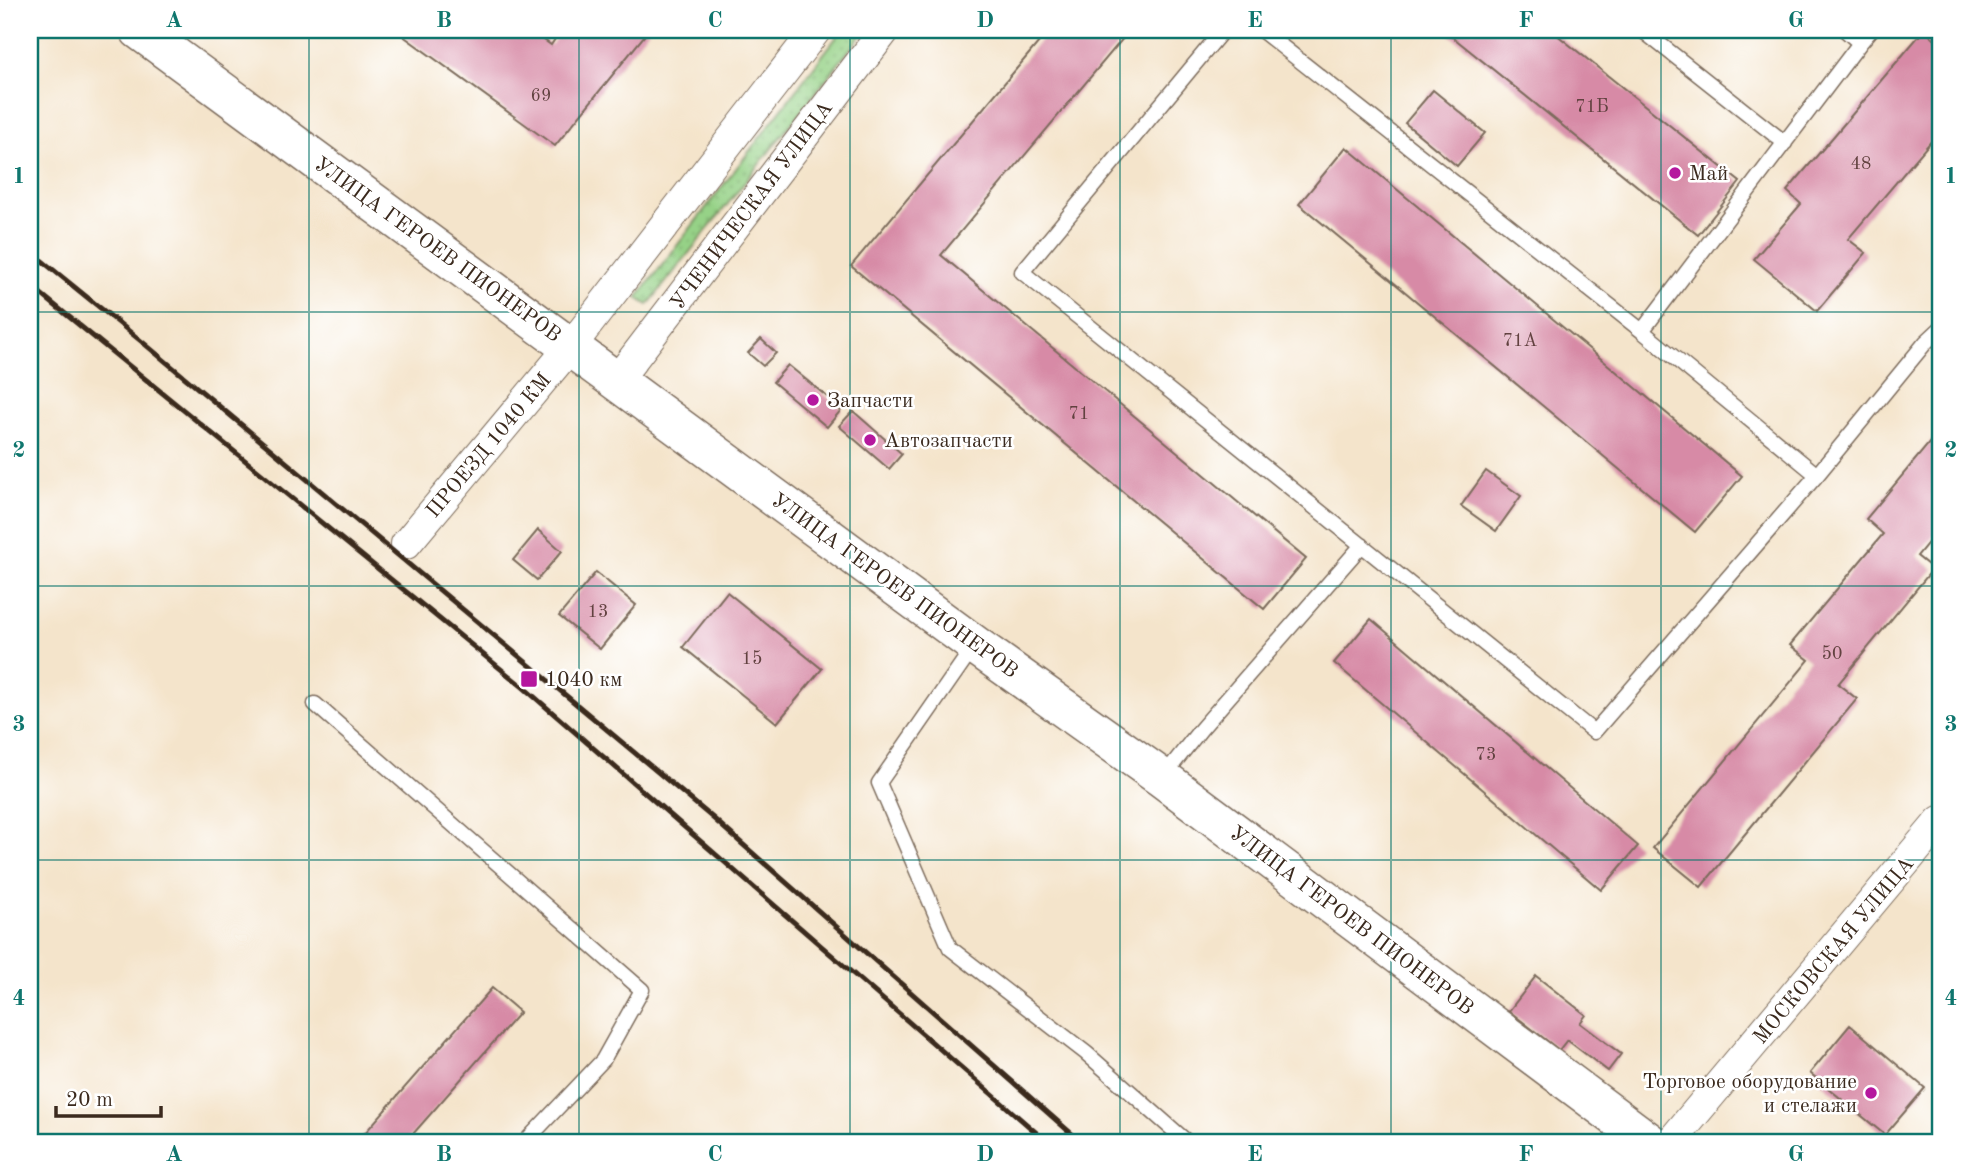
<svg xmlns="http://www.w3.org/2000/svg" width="1970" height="1172" viewBox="0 0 1970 1172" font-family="'Old Standard TT',serif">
<defs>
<pattern id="grass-dots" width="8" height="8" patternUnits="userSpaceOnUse" patternTransform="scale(1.75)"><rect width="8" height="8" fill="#96d287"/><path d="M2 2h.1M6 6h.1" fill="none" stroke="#82b474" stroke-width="1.8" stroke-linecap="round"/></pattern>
</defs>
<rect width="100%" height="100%" fill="#fff"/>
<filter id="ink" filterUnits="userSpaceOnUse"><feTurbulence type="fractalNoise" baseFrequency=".0143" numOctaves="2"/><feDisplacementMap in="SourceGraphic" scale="14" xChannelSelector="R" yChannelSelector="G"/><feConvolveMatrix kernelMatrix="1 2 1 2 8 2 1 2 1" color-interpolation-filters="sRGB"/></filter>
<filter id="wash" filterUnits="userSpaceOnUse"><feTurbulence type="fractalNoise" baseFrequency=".00686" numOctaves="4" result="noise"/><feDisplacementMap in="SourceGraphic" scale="28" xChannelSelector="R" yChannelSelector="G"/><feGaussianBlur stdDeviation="1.57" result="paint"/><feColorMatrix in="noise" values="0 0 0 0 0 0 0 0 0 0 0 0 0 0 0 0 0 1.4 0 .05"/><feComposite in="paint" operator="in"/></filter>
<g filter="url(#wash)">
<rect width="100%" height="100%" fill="#f4e4cb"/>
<path fill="url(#grass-dots)" stroke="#687e52" stroke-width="2" d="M842,30H865L648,305L637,298Z"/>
<g id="blocks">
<path fill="#d78aa6" d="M395,30H530L551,45L561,30H649L555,146Z
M1049,30H1130L941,255L1306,559L1264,609L851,266Z
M1444,30H1551L1740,182L1698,235Z
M1924,30L1940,44V135L1938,133L1848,239L1866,253L1817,311L1754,259L1801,204L1787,191Z
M1433,90L1485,133L1457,166L1405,123Z
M1346,147L1742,476L1695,532L1299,204Z
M761,339L776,353L763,366L748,353Z
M788,365L842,409L827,427L773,382Z
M853,411L902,454L889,469L839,426Z
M1940,430V528L1917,556L1933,569L1838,684L1857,699L1701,887L1653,848L1809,660L1790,645L1883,534L1866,519Z
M1486,471L1521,496L1496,531L1461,506Z
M538,530L562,551L537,580L513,560Z
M596,572L636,605L600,649L559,616Z
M727,592L822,669L777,723L683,647Z
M1371,619L1638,846L1601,890L1334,663Z
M1536,976L1586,1015L1580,1023L1621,1054L1608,1071L1567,1040L1559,1050L1509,1011Z
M492,988L520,1012L406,1142H357Z
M1850,1025L1925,1088L1885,1135L1810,1073Z"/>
</g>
</g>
<g filter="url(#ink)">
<use href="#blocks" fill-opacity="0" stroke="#7c6b5b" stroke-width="2"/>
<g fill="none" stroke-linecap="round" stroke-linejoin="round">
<defs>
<path id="service" d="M1223,30L1022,272L1594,732L1817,475
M1261,30L1642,331
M1642,30L1785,143
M1845,30L1860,43L1642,331L1817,475L1926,342L1940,329
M1860,43L1871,30
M974,646L879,783L950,948L1086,1053L1187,1142
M315,704L642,990L603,1060L525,1142
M1162,778L1201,729L1362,545"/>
<path id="minor" d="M617,380L885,30
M406,544L571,346L816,30
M1671,1142L1940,821"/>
<path id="primary" d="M139,30L975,645L1162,778L1649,1142"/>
</defs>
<use href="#service" stroke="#7c6b5b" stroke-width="17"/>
<use href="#minor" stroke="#7c6b5b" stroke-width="32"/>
<use href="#primary" stroke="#7c6b5b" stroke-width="41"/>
<use href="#service" stroke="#fff" stroke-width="14"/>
<use href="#minor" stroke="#fff" stroke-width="30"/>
<use href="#primary" stroke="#fff" stroke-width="38"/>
<path stroke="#3b2a1e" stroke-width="5" d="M30,251L146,345L714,819L1081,1142
M30,285L523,687L1047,1142"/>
</g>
</g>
<path fill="none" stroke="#0f766e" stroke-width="2" stroke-opacity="0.55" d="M309,30V1142M579,30V1142M850,30V1142M1120,30V1142M1391,30V1142M1661,30V1142M30,312H1940M30,586H1940M30,860H1940"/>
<g fill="#b5179e" stroke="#fff" stroke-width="2.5">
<circle cx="1675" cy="173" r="7"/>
<circle cx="813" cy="400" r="7"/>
<circle cx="870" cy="440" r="7"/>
<rect x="520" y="670" width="18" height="18" rx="3.5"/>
<circle cx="1871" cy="1093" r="7"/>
</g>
<g text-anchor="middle" stroke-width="5" stroke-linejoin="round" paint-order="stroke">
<g font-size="18" fill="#624240">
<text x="541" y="101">69</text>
<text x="1592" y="112">71Б</text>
<text x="1861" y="169">48</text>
<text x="1520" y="346">71А</text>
<text x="1079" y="419">71</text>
<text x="598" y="617">13</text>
<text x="1832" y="659">50</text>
<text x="752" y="664">15</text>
<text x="1486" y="760">73</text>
</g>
<g font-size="21" fill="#3b2a1e" stroke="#fff" text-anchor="start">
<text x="1689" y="180">Май</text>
<text x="827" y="407">Запчасти</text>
<text x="884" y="447">Автозапчасти</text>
<text x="545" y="686">1040 км</text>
<text x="1857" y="1088" text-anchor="end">Торговое оборудование<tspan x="1857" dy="24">и стелажи</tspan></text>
</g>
<g font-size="21" fill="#3b2a1e" stroke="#fff">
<text transform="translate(751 205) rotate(-53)" y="7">УЧЕНИЧЕСКАЯ УЛИЦА</text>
<text transform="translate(438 249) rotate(36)" y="7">УЛИЦА ГЕРОЕВ ПИОНЕРОВ</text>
<text transform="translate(488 445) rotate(-50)" y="7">ПРОЕЗД 1040 КМ</text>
<text transform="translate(895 585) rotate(36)" y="7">УЛИЦА ГЕРОЕВ ПИОНЕРОВ</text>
<text transform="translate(1352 920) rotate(37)" y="7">УЛИЦА ГЕРОЕВ ПИОНЕРОВ</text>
<text transform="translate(1833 950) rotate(-50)" y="7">МОСКОВСКАЯ УЛИЦА</text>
</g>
</g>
<rect width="1970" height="1172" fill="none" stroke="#fff" stroke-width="77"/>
<path d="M56 1106v10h105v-10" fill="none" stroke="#3b2a1e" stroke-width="3.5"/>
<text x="66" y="1106" font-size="21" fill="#3b2a1e" stroke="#ffffff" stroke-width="5" paint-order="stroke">20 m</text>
<rect x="38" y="38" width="1894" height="1096" fill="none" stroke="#0f766e" stroke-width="2.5"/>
<g font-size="23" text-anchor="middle" font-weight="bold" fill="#0f766e">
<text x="174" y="27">A</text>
<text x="444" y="27">B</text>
<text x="715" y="27">C</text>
<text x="985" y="27">D</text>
<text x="1255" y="27">E</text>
<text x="1526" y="27">F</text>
<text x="1796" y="27">G</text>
<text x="19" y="183">1</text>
<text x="1951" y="183">1</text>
<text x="19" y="457">2</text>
<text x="1951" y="457">2</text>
<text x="19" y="731">3</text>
<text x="1951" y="731">3</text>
<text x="19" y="1005">4</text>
<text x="1951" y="1005">4</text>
<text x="174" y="1161">A</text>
<text x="444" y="1161">B</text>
<text x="715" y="1161">C</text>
<text x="985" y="1161">D</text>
<text x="1255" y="1161">E</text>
<text x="1526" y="1161">F</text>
<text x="1796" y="1161">G</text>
</g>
</svg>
